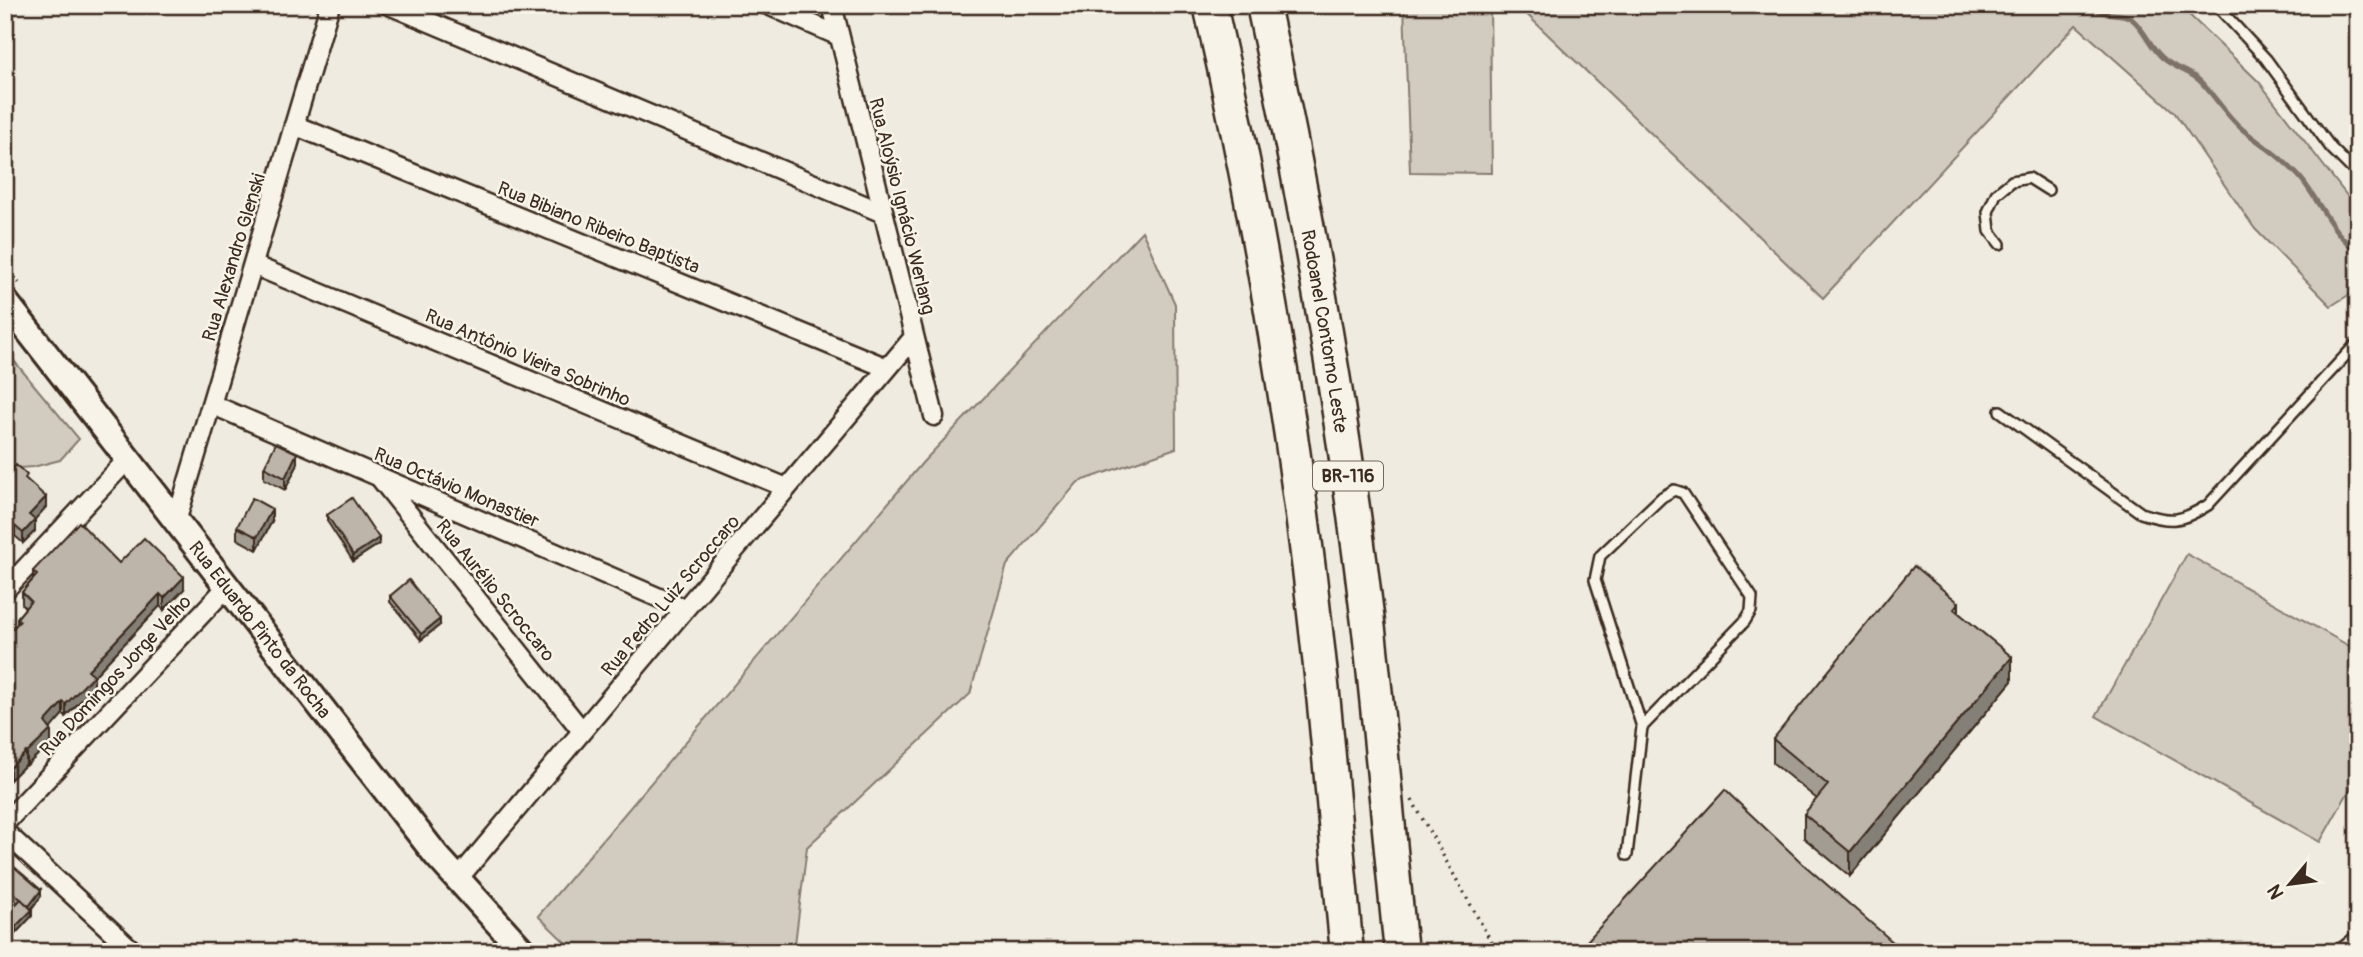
<svg xmlns="http://www.w3.org/2000/svg" width="2363" height="957" viewBox="0 0 2363 957" font-family="Pangolin,sans-serif">
<rect width="100%" height="100%" fill="#efebe0"/>
<filter id="ink" filterUnits="userSpaceOnUse"><feTurbulence type="fractalNoise" baseFrequency=".0143" numOctaves="2"/><feDisplacementMap in="SourceGraphic" scale="14" xChannelSelector="R" yChannelSelector="G"/><feConvolveMatrix kernelMatrix="1 2 1 2 8 2 1 2 1" color-interpolation-filters="sRGB"/></filter>
<g filter="url(#ink)">
<path fill="#d1cbc0" stroke="#867a6f" stroke-width="2" d="M1404,5H1490L1492,173L1410,172Z
M1517,5H2179L2259,82L2358,210V289L2331,306L2255,229L2174,112L2076,25L1823,298Z
M1142,231L1175,304L1176,448L1078,482L1007,565L970,694L807,847L794,952H575L538,916L923,462Z
M5,350L79,439L60,460L33,467L5,469Z
M2187,554L2358,651V775L2320,842L2096,716Z"/>
<g fill="none" stroke-linecap="round" stroke-linejoin="round">
<path stroke="#7e7266" stroke-width="5" d="M2092,5C2106,20 2121,9 2134,21C2146,32 2151,49 2164,59C2174,68 2190,71 2200,81C2215,96 2226,115 2242,129C2263,146 2286,160 2303,181C2322,206 2332,233 2358,252"/>
<defs>
<path id="service" d="M2216,5L2266,59L2331,148L2358,175
M2000,244L1990,231L1988,212L1996,194L2012,181L2029,178L2048,190
M2000,411L2141,513C2171,523 2181,522 2208,505L2358,342
M1627,855L1642,727L1745,621L1751,611L1752,597L1683,493L1674,490L1662,497L1600,556L1595,580L1642,727
M2339,950L2358,935"/>
<path id="minor" d="M389,5L883,213
M768,5L839,36
M832,5L934,416
M294,125L887,368
M253,265L787,488
M211,404L685,609
M380,478L582,731
M176,522L330,5
M5,590L128,459
M5,823L227,587
M5,832L134,952
M457,880L914,337"/>
<g id="secondary">
<path id="s1" d="M5,301L436,855L524,952"/>
</g>
<g id="motorway">
<path d="M1210,5C1259,220 1296,438 1319,657C1330,755 1337,854 1347,952"/>
<path id="s2" d="M1263,5C1308,212 1344,421 1369,631C1381,737 1390,845 1401,952"/>
</g>
</defs>
<use href="#service" stroke="#3b2a1e" stroke-width="14"/>
<use href="#minor" stroke="#3b2a1e" stroke-width="23"/>
<use href="#secondary" stroke="#3b2a1e" stroke-width="30"/>
<use href="#motorway" stroke="#3b2a1e" stroke-width="37"/>
<path stroke="#3b2a1e" stroke-width="3.5" stroke-dasharray="2 5" stroke-linecap="butt" d="M5,266L19,283
M1412,800L1492,943L1493,952"/>
<use href="#service" stroke="#f7f3e8" stroke-width="9"/>
<use href="#minor" stroke="#f7f3e8" stroke-width="18"/>
<use href="#secondary" stroke="#f7f3e8" stroke-width="24"/>
<use href="#motorway" stroke="#f7f3e8" stroke-width="32"/>
</g>
<path fill="#a39c92" stroke="#3b2a1e" stroke-width="2" d="M297,466L285,490L264,479V467Z
M5,478L27,480L46,507L34,520L35,531L23,543L15,536L5,546Z
M327,515L379,544L353,561L327,521Z
M272,521L257,550L237,539V527Z
M119,563L184,589L164,610L160,606L94,676V687L66,716L63,714L50,728L51,742L27,765L26,764L10,780L5,775V636L17,624V618L25,608L22,604V592L33,579V571Z
M390,596L440,625L421,640L390,602Z
M1959,613L2012,681L1850,876L1804,838V814L1817,799L1773,763V739Z
M5,859L41,896L31,909L32,916L16,933L5,923V916L18,903L5,892Z"/>
<path fill="#847f77" stroke="#3b2a1e" stroke-width="2" d="M297,453V466L285,490V478Z
M46,497V507L29,526V515Z
M272,509V521L257,550V537Z
M35,520V531L23,543V533Z
M15,526V536L5,546V536Z
M379,538V544L353,561V555Z
M184,577V589L164,610V598Z
M160,594V606L94,676V687L66,716V704L88,670Z
M1959,603V627L1954,609Z
M440,619V625L421,640V634Z
M2012,657V681L1850,876V852Z
M63,702V714L45,735V722Z
M51,730V742L27,765V753Z
M26,752V764L10,780V768Z
M41,890V896L29,912V906Z
M32,910V916L16,933V926Z"/>
<path fill="#bdb5aa" stroke="#3b2a1e" stroke-width="2" d="M276,443L297,453L285,478L264,467Z
M16,465L27,475L25,478L46,497L29,515L35,520L23,533L15,526L5,536V478Z
M252,498L272,509L257,537L237,527Z
M352,498L379,538L353,555L327,515Z
M79,522L119,563L144,538L184,577L164,598L160,594L88,670L94,675L66,704L63,702L45,722L51,730L27,753L26,752L10,768L5,763V636L20,621L17,618L31,601L22,592L37,575L33,571Z
M1914,566L1959,603L1954,609L2012,657L1850,852L1804,814L1828,785L1773,739Z
M409,580L440,619L421,634L390,596Z
M1725,790L1802,863L1894,943L1891,946L1898,952H1577Z
M5,859L41,890L29,906L5,886Z
M21,899L32,910L16,926L5,916Z"/>
</g>
<g text-anchor="middle" stroke-width="5" stroke-linejoin="round" paint-order="stroke">
<rect fill="#f7f3e8" stroke="#73665b" stroke-width="2" x="1313" y="461.5" width="70" height="29" rx="5"/>
<g font-size="18" font-weight="bold" fill="#3b2a1e">
<text x="1348" y="482">BR-116</text>
</g>
<g font-size="19" fill="#3b2a1e" stroke="#f7f3e8">
<text transform="translate(903 206) rotate(76)" y="7">Rua Aloýsio Ignácio Werlang</text>
<text transform="translate(599 227) rotate(22)" y="7">Rua Bibiano Ribeiro Baptista</text>
<text transform="translate(233 257) rotate(-73)" y="7">Rua Alexandro Glenski</text>
<text dy="7" stroke="none"><textPath href="#s2" startOffset="332">Rodoanel Contorno Leste</textPath></text>
<text transform="translate(528 357) rotate(23)" y="7">Rua Antônio Vieira Sobrinho</text>
<text transform="translate(457 487) rotate(23)" y="7">Rua Octávio Monastier</text>
<text transform="translate(496 590) rotate(51)" y="7">Rua Aurélio Scroccaro</text>
<text transform="translate(670 595) rotate(-50)" y="7">Rua Pedro Luiz Scroccaro</text>
<text dy="7" stroke="none"><textPath href="#s1" startOffset="416">Rua Eduardo Pinto da Rocha</textPath></text>
<text transform="translate(115 675) rotate(-47)" y="7">Rua Domingos Jorge Velho</text>
</g>
</g>
<rect width="2363" height="957" fill="none" stroke="#f7f3e8" stroke-width="28"/>
<rect x="14" y="14" width="2335" height="929" fill="none" stroke="#3b2a1e" stroke-width="2.5" filter="url(#ink)"/>
<g transform="translate(2290 884) rotate(241)" stroke="#f7f3e8" stroke-width="5" paint-order="stroke">
<path d="M0-5L12 26L0 18L-12 26Z" fill="#3b2a1e"/>
<text y="-10" font-size="19" font-weight="bold" text-anchor="middle" fill="#3b2a1e">N</text>
</g>
</svg>
